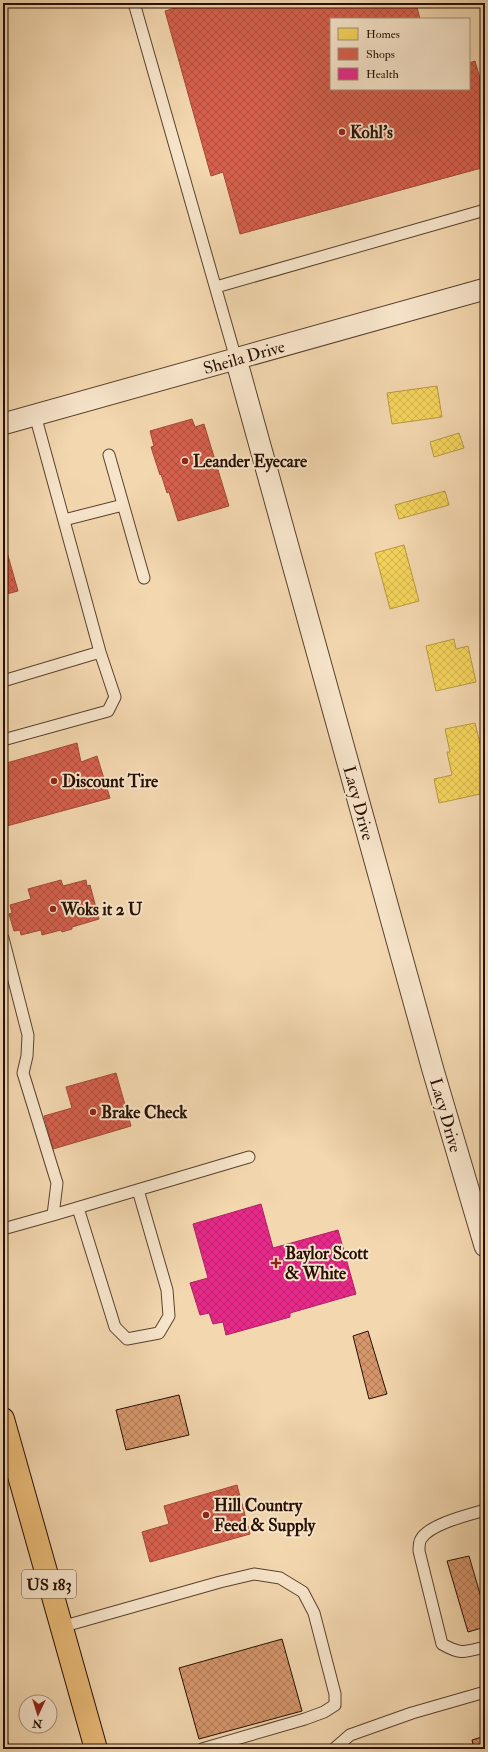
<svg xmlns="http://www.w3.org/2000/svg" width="488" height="1752" viewBox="0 0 488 1752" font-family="'IM FELL Double Pica',serif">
<defs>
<pattern id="homes-cross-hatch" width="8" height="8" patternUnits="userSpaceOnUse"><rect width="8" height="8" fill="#f6d55c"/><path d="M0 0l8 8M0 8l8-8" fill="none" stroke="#d3b64e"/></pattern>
<pattern id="shops-cross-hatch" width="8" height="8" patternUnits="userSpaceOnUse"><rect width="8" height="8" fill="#d6604d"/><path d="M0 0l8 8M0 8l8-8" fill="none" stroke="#ae4e3e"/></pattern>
<pattern id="health-cross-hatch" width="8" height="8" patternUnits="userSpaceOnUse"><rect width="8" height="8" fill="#e7298a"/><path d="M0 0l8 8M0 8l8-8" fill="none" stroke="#bb226f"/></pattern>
<pattern id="building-cross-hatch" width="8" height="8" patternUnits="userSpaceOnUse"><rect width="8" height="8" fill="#d7976d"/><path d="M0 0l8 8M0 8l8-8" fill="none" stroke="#ae7a57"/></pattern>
</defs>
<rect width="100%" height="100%" fill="#f3d7af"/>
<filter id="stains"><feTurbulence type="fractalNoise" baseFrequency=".005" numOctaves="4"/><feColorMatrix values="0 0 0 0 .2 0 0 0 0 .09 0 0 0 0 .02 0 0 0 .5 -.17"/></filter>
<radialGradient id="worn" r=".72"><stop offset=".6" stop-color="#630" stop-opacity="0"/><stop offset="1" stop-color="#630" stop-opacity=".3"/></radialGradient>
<path fill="url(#homes-cross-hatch)" stroke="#b89a41" d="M437,386L442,417L392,424L387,393Z
M459,433L464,448L434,457L430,442Z
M445,491L449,505L399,519L395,505Z
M404,545L419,601L390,609L375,553Z
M454,639L456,649L468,646L476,682L436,691L426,646Z
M475,723L480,744L485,743V793L439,803L434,779L452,775L447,752H450L445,729Z"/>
<path fill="url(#shops-cross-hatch)" stroke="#a24837" d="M177,3H416L420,19H331V89H469V63L475,61L485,96V167L240,234L223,172L211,176L165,11L178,7Z
M192,419L195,427L204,424L229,506L178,521L169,492L167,493L161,474L160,475L151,447L154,446L150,431Z
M3,538L18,591L3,595Z
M77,743L81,762L97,756L110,798L3,827V764Z
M61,880L63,886L86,880L87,886L90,885L99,919L72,927V929L62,932L61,930L42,935L41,930L21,935L20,930L14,931L9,914L12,913L10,905L31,899L28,889Z
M116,1073L131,1126L53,1149L44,1116L72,1108L66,1087Z
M237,1485L250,1534L150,1562L142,1532L169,1524L164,1506Z"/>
<path fill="url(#health-cross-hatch)" stroke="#ad2162" d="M261,1204L273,1248L338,1230L356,1294L290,1313V1317L226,1335L223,1322L213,1324L209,1313L200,1315L190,1283L208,1278L193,1224Z"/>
<path fill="url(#building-cross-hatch)" stroke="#270f03" d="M368,1331L387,1394L369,1399L353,1336Z
M179,1395L189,1435L126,1450L116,1410Z
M469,1556L485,1611V1627L468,1632L447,1561Z
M282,1639L302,1711L199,1739L179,1668Z
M485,1736V1749H474L472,1740Z"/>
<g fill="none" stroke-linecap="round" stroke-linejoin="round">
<defs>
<path id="service" d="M134,3L236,359
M485,3V4
M216,287L485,210
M109,455L144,578
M64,520L123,505
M3,681L100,652L35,415
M3,740L108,711L115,697L100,652
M3,938L28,1035L27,1056L23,1073L57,1183L53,1215L3,1229
M78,1208L115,1327L127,1339L159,1333L169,1316L167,1290L138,1190
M53,1215L249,1157
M485,1510C468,1515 430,1524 421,1539C419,1542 419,1548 419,1551L442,1644C461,1655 465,1652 485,1647
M61,1627L220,1582L254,1574L280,1578L303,1592L314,1613L335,1694V1705L324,1712L305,1719L202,1749
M334,1749L350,1735L412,1713L485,1692"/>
<path id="minor" d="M236,359L433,1070L485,1246
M3,424L485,289"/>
<path id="primary" d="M3,1419L96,1749"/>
</defs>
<use href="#service" stroke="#5a412e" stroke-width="13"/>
<use href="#minor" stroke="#5a412e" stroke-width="23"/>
<use href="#primary" stroke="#270f03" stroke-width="24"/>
<use href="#service" stroke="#f7e5cb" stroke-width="11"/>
<use href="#minor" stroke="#f7e5cb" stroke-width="21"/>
<use href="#primary" stroke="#eabc78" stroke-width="22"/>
<defs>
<path id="rail" d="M3,1731L8,1749"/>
</defs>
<use href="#rail" stroke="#270f03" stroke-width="4.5"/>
<use href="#rail" stroke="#f7e5cb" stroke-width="3" stroke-dasharray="9" stroke-linecap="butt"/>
</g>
<g fill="#8f2418" stroke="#f7e5cb" stroke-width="1.5">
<circle cx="342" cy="132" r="4"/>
<circle cx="185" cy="461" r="4"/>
<circle cx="54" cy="781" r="4"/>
<circle cx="53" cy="909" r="4"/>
<circle cx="93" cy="1112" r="4"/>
<path d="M274 1257h4v4h4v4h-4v4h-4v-4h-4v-4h4z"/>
<circle cx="206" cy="1515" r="4"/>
</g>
<g text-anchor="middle" stroke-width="4" stroke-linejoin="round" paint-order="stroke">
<rect fill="#f7e5cb" stroke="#654f3f" stroke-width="1" x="22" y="1570" width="54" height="28" rx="3"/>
<g font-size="16" font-weight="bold" fill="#270f03">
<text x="49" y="1590">US 183</text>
</g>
<g font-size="17" font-weight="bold" fill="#270f03" stroke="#f7e5cb" text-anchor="start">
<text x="350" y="138">Kohl's</text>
<text x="193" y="467">Leander Eyecare</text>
<text x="62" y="787">Discount Tire</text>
<text x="61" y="915">Woks it 2 U</text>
<text x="101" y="1118">Brake Check</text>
<text x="285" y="1259">Baylor Scott<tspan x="285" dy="20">&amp; White</tspan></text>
<text x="214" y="1511">Hill Country<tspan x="214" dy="20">Feed &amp; Supply</tspan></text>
</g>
<g font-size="17" fill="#270f03" stroke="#f7e5cb">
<text transform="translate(244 357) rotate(-16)" y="6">Sheila Drive</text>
<text transform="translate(359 803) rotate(75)" y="6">Lacy Drive</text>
<text transform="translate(446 1115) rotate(74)" y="6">Lacy Drive</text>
</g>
</g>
<rect width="488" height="1752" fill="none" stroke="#f3d7af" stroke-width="16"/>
<rect x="4" y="4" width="480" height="1744" fill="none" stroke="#270f03" stroke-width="2"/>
<rect x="8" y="8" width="472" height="1736" fill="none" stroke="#270f03"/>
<rect x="330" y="18" width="140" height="72" fill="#f7e5cb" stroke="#a48f7b"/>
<rect x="338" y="28" width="20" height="12" fill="#f6d55c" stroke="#a48f7b"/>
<text x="366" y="38" font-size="12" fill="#270f03">Homes</text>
<rect x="338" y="48" width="20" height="12" fill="#d6604d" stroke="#a48f7b"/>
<text x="366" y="58" font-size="12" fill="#270f03">Shops</text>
<rect x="338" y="68" width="20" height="12" fill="#e7298a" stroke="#a48f7b"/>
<text x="366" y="78" font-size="12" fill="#270f03">Health</text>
<g transform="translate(38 1714) rotate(184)"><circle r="19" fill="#f7e5cb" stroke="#a48f7b"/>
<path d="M0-3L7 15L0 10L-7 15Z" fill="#8f2418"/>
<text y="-6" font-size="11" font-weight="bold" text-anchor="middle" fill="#270f03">N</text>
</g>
<rect width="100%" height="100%" filter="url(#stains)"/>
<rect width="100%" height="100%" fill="url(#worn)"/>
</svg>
